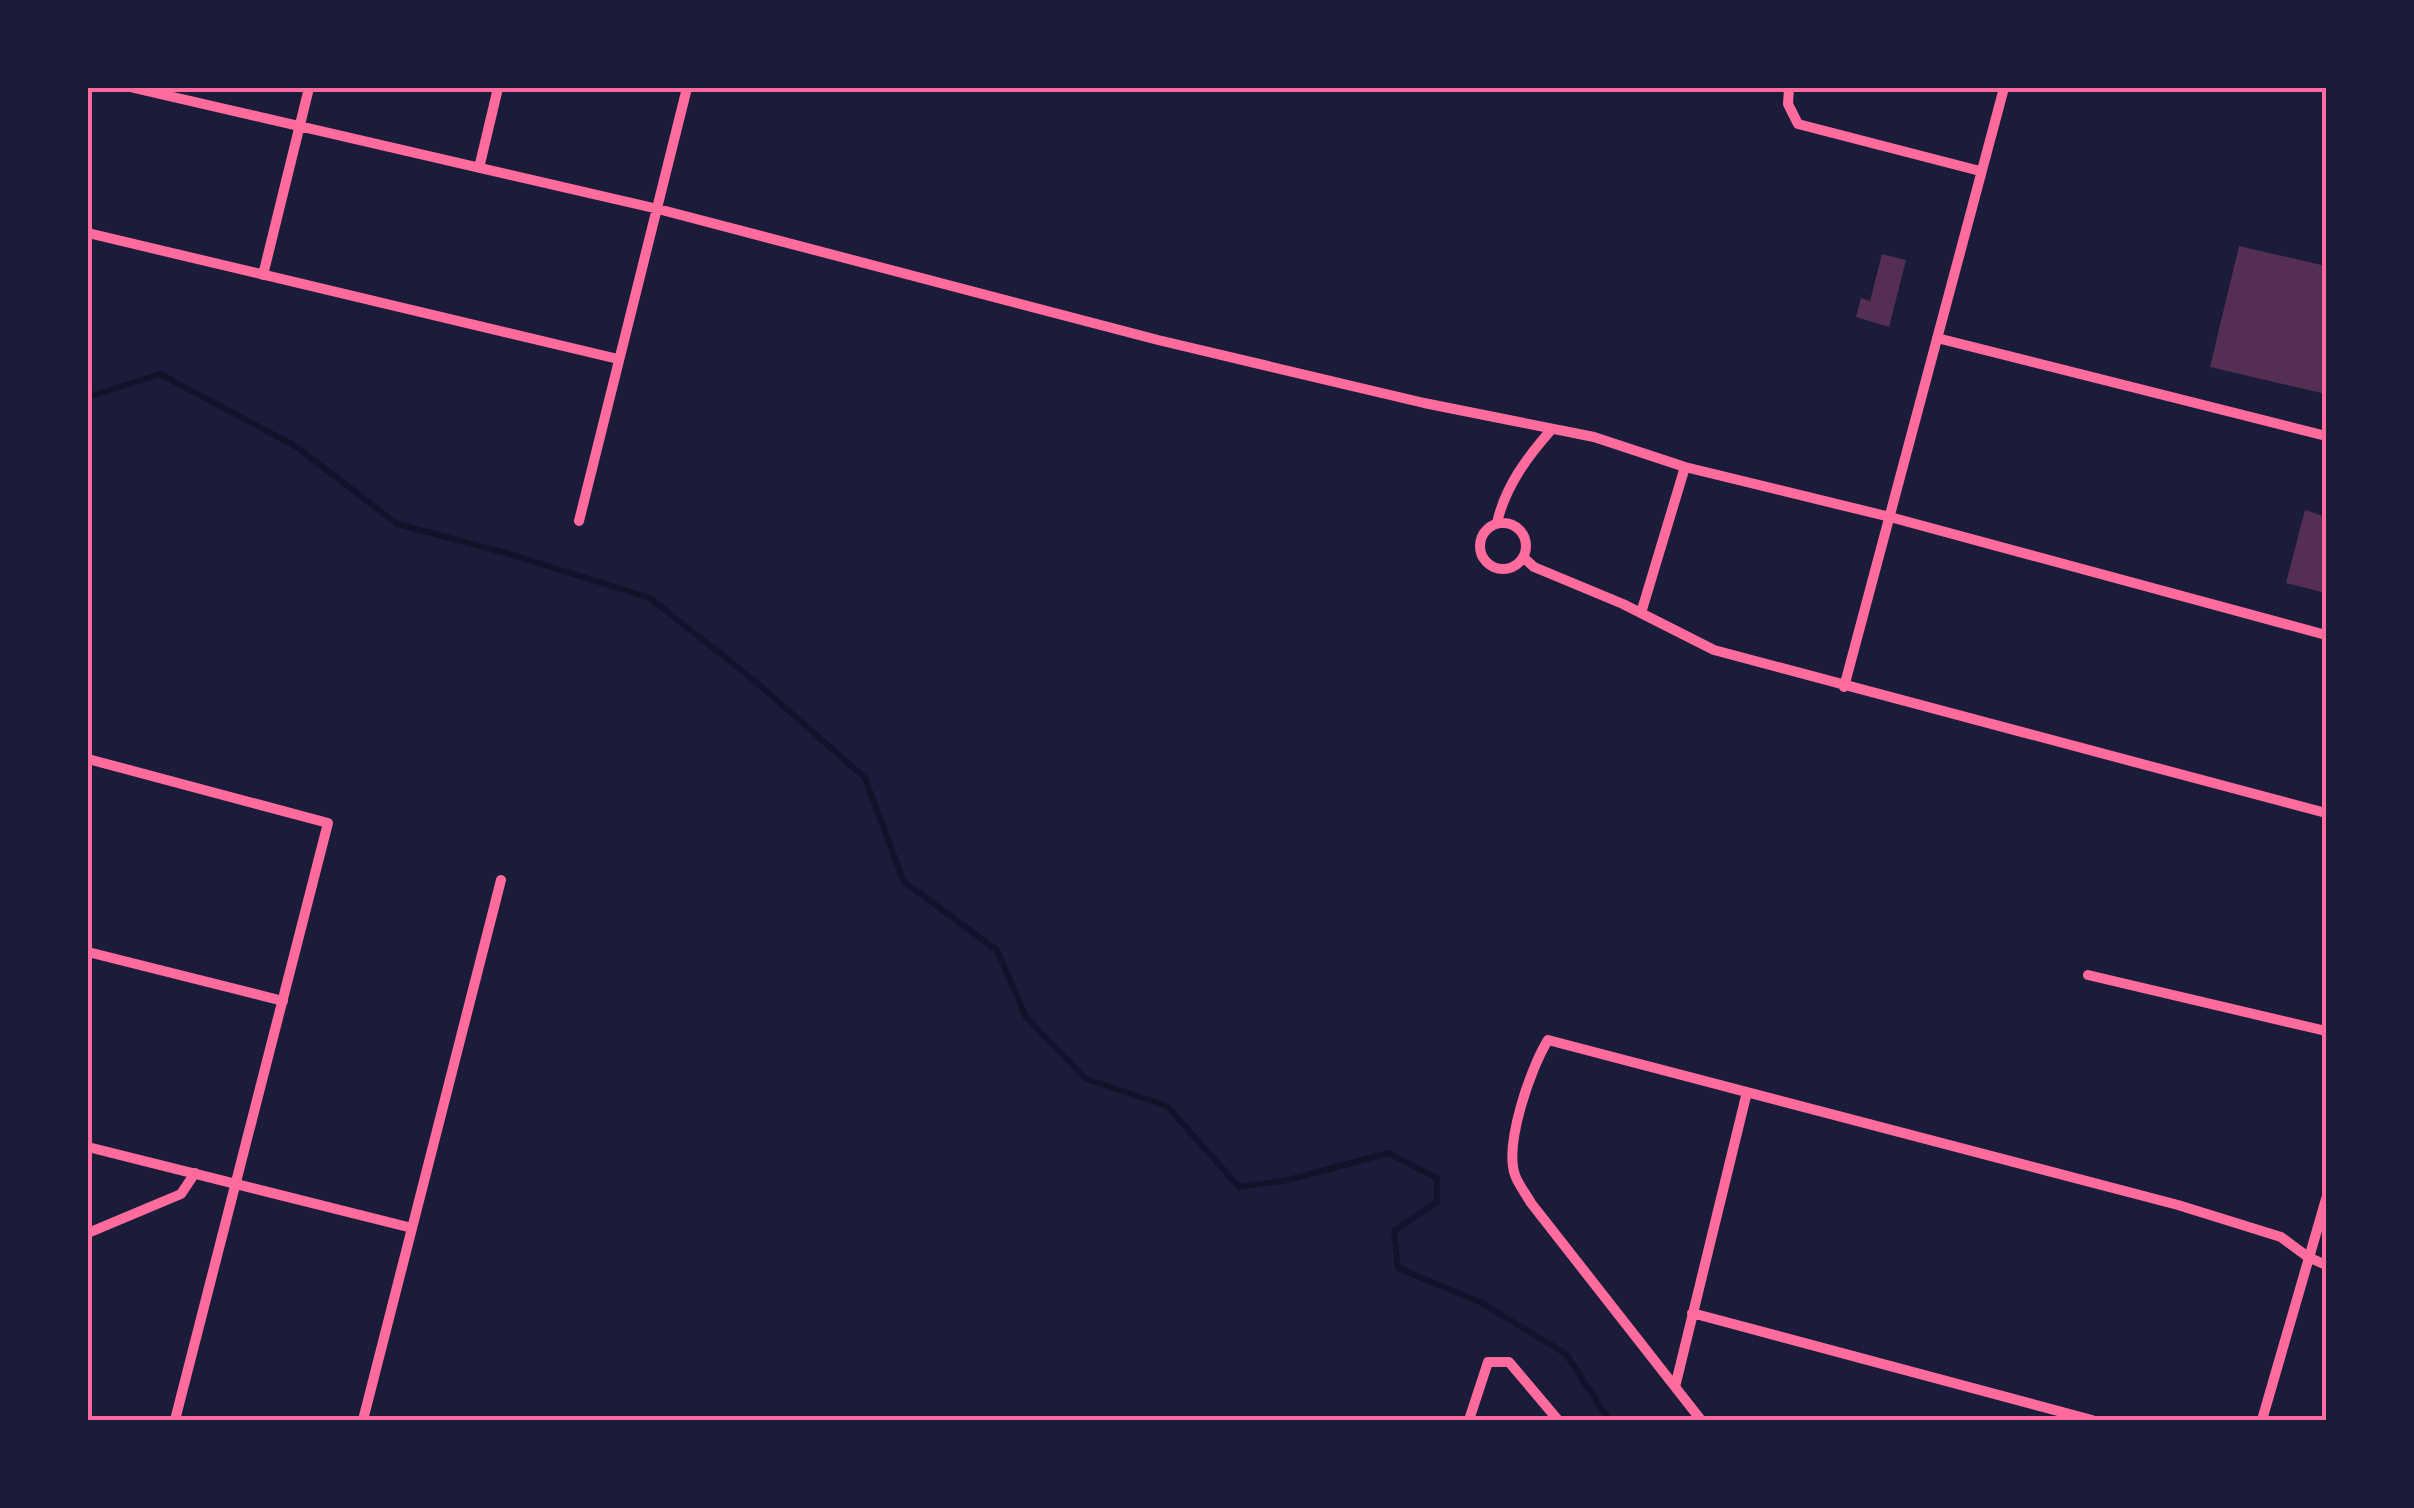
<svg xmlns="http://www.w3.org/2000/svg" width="2414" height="1508" viewBox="0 0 2414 1508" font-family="Inter,sans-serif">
<rect width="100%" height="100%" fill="#1b1b3a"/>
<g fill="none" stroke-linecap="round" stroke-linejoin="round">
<path stroke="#12122b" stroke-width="6" d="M88,397L160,374L297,447L397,524L506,553L650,598L756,682L865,778L904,882L997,950L1026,1017L1086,1079L1167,1106L1239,1187L1288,1180L1388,1153L1437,1178V1202L1394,1231L1398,1268L1480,1302L1566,1354L1609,1420"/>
</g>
<path fill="#542f53" d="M2239,246L2326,266V394L2210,367Z
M1882,254L1906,260L1889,327L1856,317L1861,298L1870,301Z
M2305,510L2326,517V593L2286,583Z"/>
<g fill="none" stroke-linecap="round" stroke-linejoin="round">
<path stroke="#ff6b9d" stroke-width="10" d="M134,88L658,209L1158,340L1424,403L1594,437L1685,467L1890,517L2326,635
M1789,88L1788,104L1798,124L1980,171
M479,168L498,88
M88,233L618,359
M263,275L309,88
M1937,338L2326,436
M579,521L687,88
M1480 546a23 23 0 1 1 46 0a23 23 0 1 1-46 0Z
M1497,523C1505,487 1527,457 1552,429
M1524,558L1534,567L1623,604L1714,650L2326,813
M1641,613L1685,467
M1844,687L2004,88
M88,759L328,823L175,1420
M88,952L283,1001
M2088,975L2326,1031
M88,1147L412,1228
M88,1233L181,1194L195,1173
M1692,1313L2092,1420
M1675,1387L1747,1092
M363,1420L501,880
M1469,1420L1488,1362H1509L1558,1420
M1701,1420L1531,1203C1526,1194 1518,1184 1515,1175C1504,1144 1531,1067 1548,1040L2178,1205L2281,1237L2308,1257L2326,1265
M2262,1420L2326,1199"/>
</g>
<rect width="2414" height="1508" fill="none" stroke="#1b1b3a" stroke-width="180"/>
<rect x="90" y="90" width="2234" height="1328" fill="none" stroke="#ff6b9d" stroke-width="4"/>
</svg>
